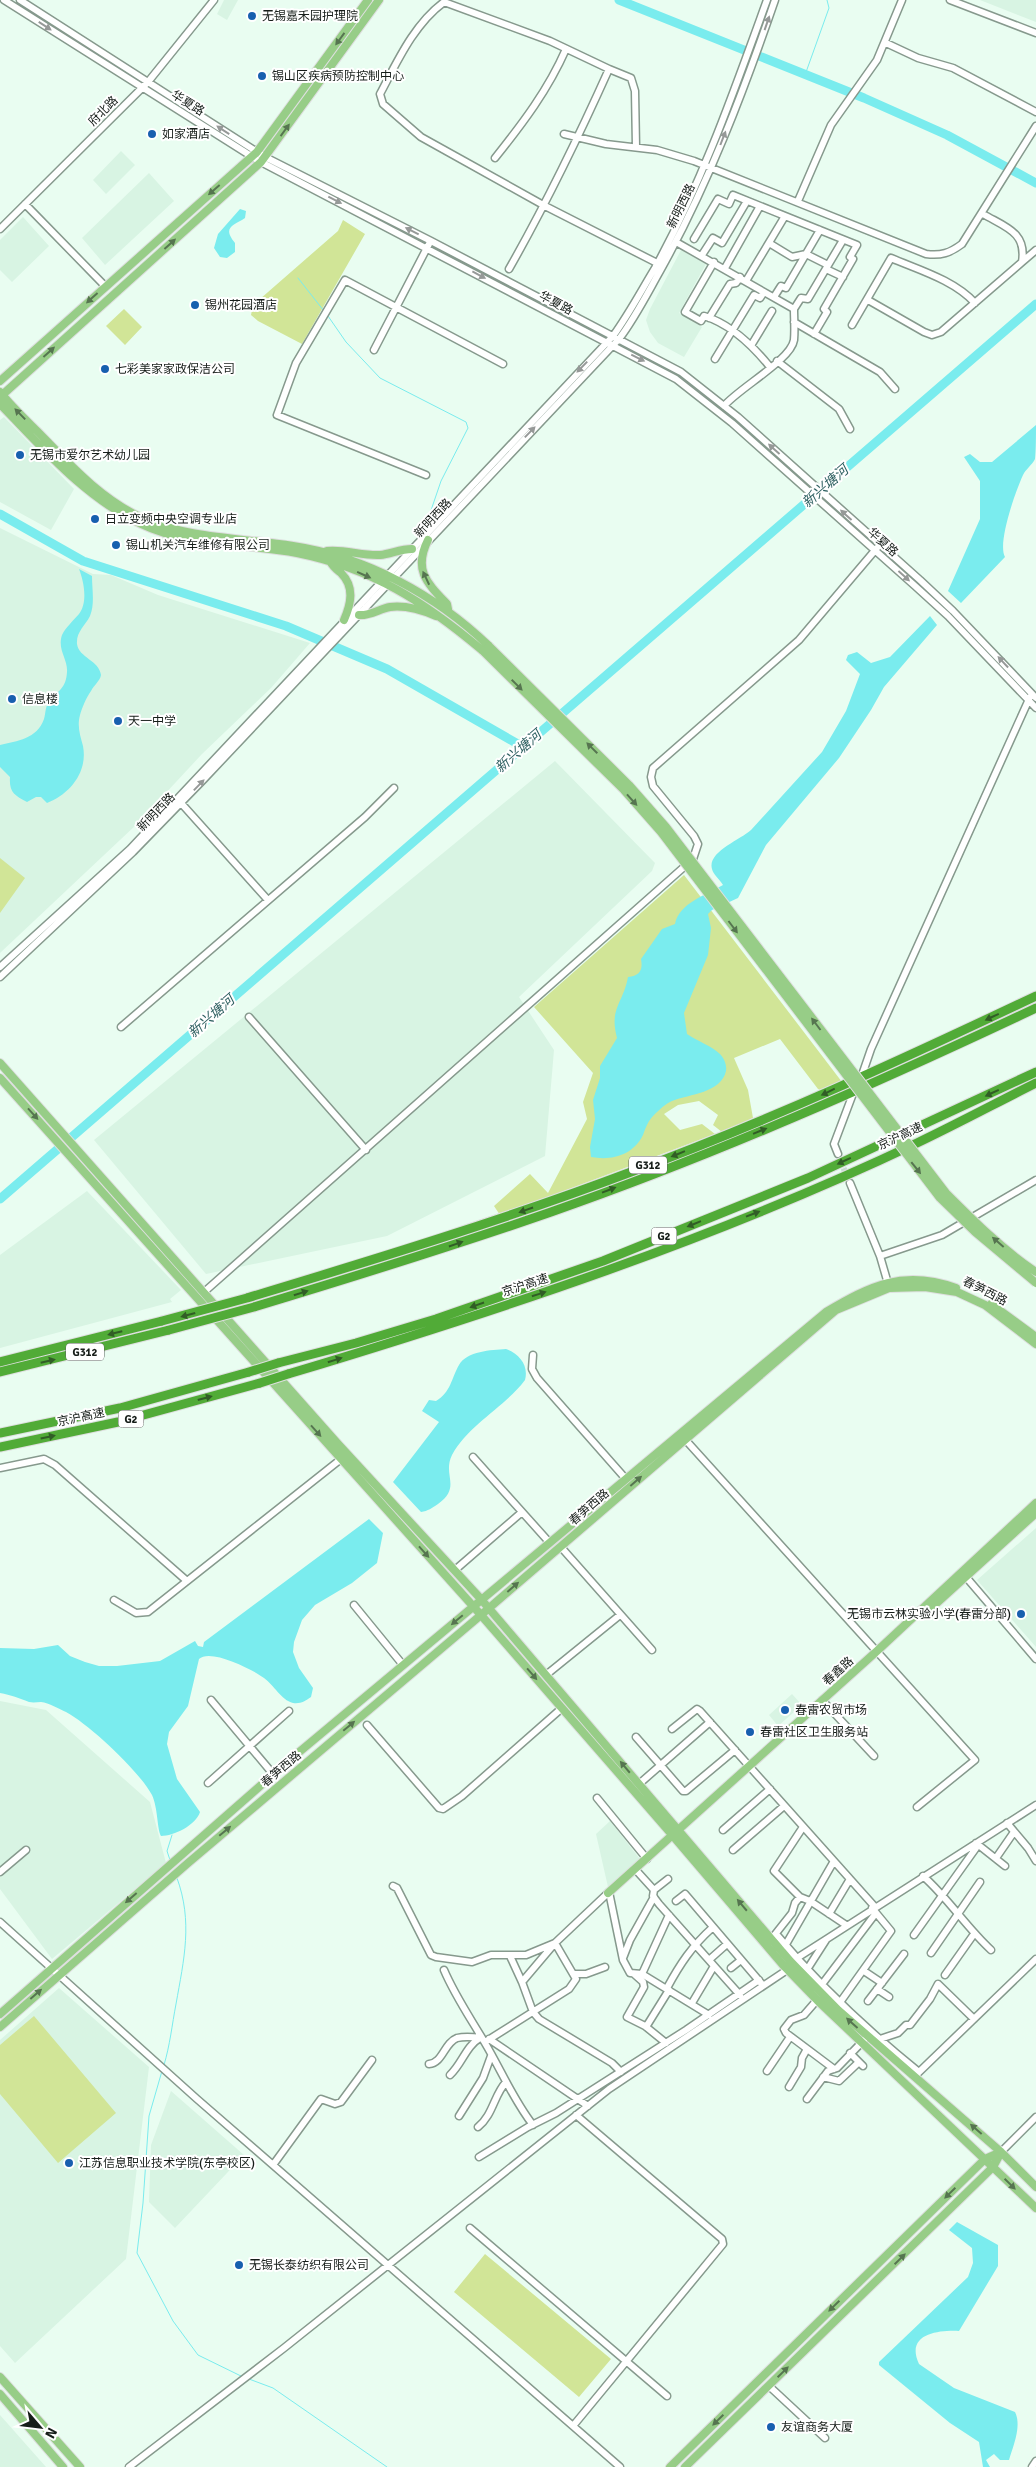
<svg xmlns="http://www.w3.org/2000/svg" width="1036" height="2467" viewBox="0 0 1036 2467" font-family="Signika,'Noto Sans SC',sans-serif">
<rect width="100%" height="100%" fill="#e9fdf1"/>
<path fill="#d8f4e3" d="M224,0H238L227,20L217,14Z
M980,0H1036V22Z
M121,151L135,165L106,194L93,180Z
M149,173L174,201L105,265L82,238Z
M23,217L49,246L12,282L0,270V240Z
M681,250L706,264L679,313L702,327L684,357L658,343L650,332L646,320L650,309Z
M4,417L74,489L51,530L0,502V420Z
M0,528L93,574L111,575L158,595L310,643L271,688L202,754L137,824L0,953Z
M555,761L655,863L652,871L519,997L554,1050L545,1156L387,1236L206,1274L94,1140Z
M87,1191L181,1290L170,1299L172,1302L0,1348V1255Z
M1036,1528V1647L977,1580Z
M792,1694L802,1705L778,1726L769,1715Z
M0,1701L46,1710L150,1802L166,1863L52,1959L0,1889Z
M610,1821L640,1859L608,1887L596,1834Z
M59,1988L149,2067L126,2259L15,2363L0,2346V2040Z
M171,2091L244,2155L175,2228L149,2202L151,2145Z
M0,2415L46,2467H0Z"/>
<path fill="#d1e597" d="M343,220L365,234L302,344L258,321L251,315L253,305L338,231Z
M124,309L142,327L125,345L106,326Z
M0,858L25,878L0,913Z
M684,875L842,1082L823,1091L818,1089L780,1039L734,1058L748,1090L753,1118L722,1132L713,1125L718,1115L699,1101L678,1105L664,1114L680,1130L702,1124L715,1134L500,1215L494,1206L530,1174L548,1193L587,1119L583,1102L593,1073L534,1007Z
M34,2016L116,2113L58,2163L0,2094V2045Z
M485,2254L611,2359L579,2397L454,2292Z"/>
<path fill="#7aecee" d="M240,209L246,211L245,218C233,226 222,227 235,243V252L227,258L220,257L214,248L218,234Z
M1036,425C1036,434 1036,451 1035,459C1032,465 1026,469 1023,475C1016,490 997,543 1005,557L961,603L948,591L980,519V481L964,457L970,454L980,462H992Z
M79,569L92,576C92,589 95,604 90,616C85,626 76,632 77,644C79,658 99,660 101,675C100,681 94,685 91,691C86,698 82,708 80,715C77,726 80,735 83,746C88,772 70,794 47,803L41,797H36L27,802C14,795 9,792 10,777L0,767V745C17,741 37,739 44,719C46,712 45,706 50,701C58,690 66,689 67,672C68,659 57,650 62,635C66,627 73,621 79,614C88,602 84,582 79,569Z
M930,616L937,625L884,687L871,710L839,758L766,845L738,898L712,910L708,914L711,928L708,955L684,1013L687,1034C697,1041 712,1046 720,1054C724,1058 727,1065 726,1071C721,1093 690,1094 672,1101C665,1104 659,1110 654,1115C648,1121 646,1127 643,1135C633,1155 612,1161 591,1157L590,1147L595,1119L593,1100L600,1078V1066L617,1038C609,1008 623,1004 628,977C640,976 643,970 641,959L662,929L675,924C679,903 706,895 723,885C720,880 713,874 712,869C707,852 740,840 751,830L822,752L846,711L860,674L846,660L848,655L857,652L871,663L890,657Z
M506,1349C519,1354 529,1365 525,1380C504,1408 469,1424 452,1455C442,1475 462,1487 438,1504C432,1508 428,1511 421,1512L393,1482L439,1422L422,1411L429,1400L436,1401C451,1392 451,1379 459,1365C467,1351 491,1350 506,1349Z
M369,1519L383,1533L377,1563L352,1583L315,1605L302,1620L294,1642L293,1652L299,1668L313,1688L311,1697C305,1701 301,1704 293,1703C281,1700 274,1685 264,1678C252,1669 210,1648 199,1659L188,1706L169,1732L167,1744L177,1779L200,1812C196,1825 174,1836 161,1836C157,1829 158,1808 152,1795C139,1771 90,1725 66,1712C59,1709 49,1703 41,1702C37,1702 34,1703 29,1702C19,1698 11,1695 0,1693V1648L34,1649L58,1645L70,1656L85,1662L99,1666H117L160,1661L195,1641L198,1646L203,1647L204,1642Z
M957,2222L998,2245V2266L959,2331C938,2330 905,2334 919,2364L954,2388L1015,2412C1022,2426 1013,2446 1009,2460H1000L994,2454L986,2460L990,2467H983L979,2442L950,2423L879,2365V2362L968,2277L973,2263L972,2248L949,2230Z"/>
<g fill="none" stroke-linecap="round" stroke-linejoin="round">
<path stroke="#7aecee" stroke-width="1" d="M805,75L829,8L827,0
M298,278L324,311
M328,316L346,342L380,378L466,422L468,428L441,481L426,525
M170,1860L167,1851L172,1835
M164,2065C170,2045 172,2025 176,2004C184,1959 193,1922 177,1878
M162,2071L149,2116L143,2203L137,2253L173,2321L198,2355L243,2377
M249,2379L273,2388L387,2467"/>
<path stroke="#7aecee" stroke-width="9" d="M619,0L864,98L947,135L1036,183
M0,514L83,561L286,626L387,669L523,747
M0,1199L1036,304"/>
<path stroke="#c9dbd1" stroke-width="6" stroke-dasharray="6 3" stroke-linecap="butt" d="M840,1160L850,1183"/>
<defs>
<path id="minor" d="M4,0L259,161L676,379L732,423L915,586L948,616L1036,708
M20,0L265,157L431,241L681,372L738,417L920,580L953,611L1036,698
M950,0L1036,33
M886,43L918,58L953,68L1036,112
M609,69L631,78L635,91L636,147
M564,134L606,144L657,150L694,161L926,254C941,256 950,253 962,244L1036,126
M495,158C523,123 548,90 566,49
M798,201L831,125L877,60L902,0
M25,204L105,286
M0,229L148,82L214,0
M694,239L718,199L729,204L733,195L857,245L850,257L853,259L824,309L827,312L814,334
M676,242L794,309C794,319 795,330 794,340C791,360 739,388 724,406
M769,243L792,257L806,254L828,265
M702,255L713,238L722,243L747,201
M714,262L685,312L701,321L704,316C731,324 753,346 770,367
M1022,262L1036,250
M725,268L760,206
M509,269C546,204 578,138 609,69L550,41L444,2C414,24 397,62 380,94L383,104L421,137L545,206L657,263
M826,269L843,277
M746,281L785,216
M774,297L781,286L786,288L820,230
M868,300L924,332L932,335L941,332L1022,262C1027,232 1005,227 983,214
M794,309L801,298L808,299L843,240
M709,318L730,284L736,283L740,277
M794,322L880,372L895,389
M852,325L891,258C919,270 954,280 975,303
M752,344L772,311
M374,350L429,244
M715,359L754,295L760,298L764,292
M777,361L839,409L850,429
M426,475L277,415L296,363L345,280L503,364
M181,803L267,899
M0,967L130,849L613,336C629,314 641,291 655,268C702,183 734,91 767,0
M0,977L133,852L204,779L619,339C635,318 647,294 660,271C708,185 743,93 775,0
M249,1017L366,1150
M121,1027L365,817L394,788
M861,1078L871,1049L1030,697
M838,1154L834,1144L854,1091
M850,1183L880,1256L889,1287
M880,1256L942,1235L1036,1180
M203,1293L693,859L698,844L694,836L653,786L651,777L653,768L799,640L877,548
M533,1355L532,1369L537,1378L625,1478
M682,1436L975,1760L917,1807
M473,1457L549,1542
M0,1468L44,1459L55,1465L187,1581
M560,1546L652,1650
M455,1570L522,1512
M966,1577L1036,1659
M114,1600L136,1613L148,1612L341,1459
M354,1605L403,1665
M546,1675L620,1615
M211,1700L273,1774
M822,1700L874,1756
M367,1725L439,1808L443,1809L462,1796L562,1708
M672,1729L697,1709L700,1711L875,1907
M636,1737L683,1791H686L735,1750
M208,1783L289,1711
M639,1784L710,1722
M597,1798L647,1859
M1007,1823L1028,1848L1036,1861
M723,1830L770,1789
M733,1850L784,1806
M996,1858L1014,1832
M635,1869L654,1890L653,1896L659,1904L740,1995
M0,1872L26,1850
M923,1876C948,1898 966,1927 991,1950
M393,1886L397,1888L431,1955L436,1957L472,1962L491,1955H526L555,1943L576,1979L569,1989L485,2042
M654,1890L668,1879
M609,1892L623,1960L630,1973L642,1974L709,2015
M608,1893L555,1943L522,1982L533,2012L539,2019L612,2063L621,2072
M800,1897L774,1871L803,1827
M676,1901L685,1894L761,1983
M829,1914L850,1879
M0,1922L197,2099L620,2467
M776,1934C818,1984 868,2031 919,2072
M914,1935L976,1848V1843L1005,1866
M773,1937L792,1913L795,1903L800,1897L810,1901L846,1925
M785,1946L834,1861
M931,1953L980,1882
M510,1956L522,1982
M623,1958L630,1940L654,1897
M797,1958L1036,1805
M709,1960L727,1944
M731,1968L741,1960
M808,1968L826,1940
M444,1970C455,1996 471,2019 485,2043C501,2070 514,2101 533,2125
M864,1971L882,1983
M574,1974H586L605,1967
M634,1974L643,1982L644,1987L627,2017L645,2026L666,2043
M642,1974L669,1915
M945,1975L974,1934
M823,1983L876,1913
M667,1988C680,1964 692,1946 712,1928
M877,1989L889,1997
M817,2000L804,2015L791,2020L784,2029L786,2033L834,2069
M841,2001L891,1931L872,1908
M868,2001L904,1954
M692,2003L714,1966
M646,2027L669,1990
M489,2039L588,2106
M880,2039L898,2033L906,2025H910L930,1999L938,1984L974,2019
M850,2053L863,2066
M429,2064C443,2063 444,2043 457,2038C465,2036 474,2037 481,2038
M767,2071L790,2037
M917,2074L1036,1959
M450,2075C462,2064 466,2046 480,2038
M823,2077L839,2081L859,2062
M789,2087L801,2067L802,2058L807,2049
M807,2099L828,2071L837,2068L865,2039
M459,2116L483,2078L491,2056
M478,2127C493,2115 494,2095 506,2082
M1001,2152L1036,2117
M479,2157L528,2127L556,2113L686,2030L759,1980
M273,2165L321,2099L335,2104L341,2102L372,2060
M470,2228L667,2396
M769,2386L825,2438
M573,2426L723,2244L722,2239L576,2115
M129,2467L284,2348L609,2089L787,1970
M1032,2467L1036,2461"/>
<path id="major" d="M0,381L257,152L368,0
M0,392C12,407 26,420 39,433C71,466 102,500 144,519C190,539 244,538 293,546C366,557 436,595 489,646
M0,397L261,162L379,0
M0,404C43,448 84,497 141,524C189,547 246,543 297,553C372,568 425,602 483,651
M428,540C413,570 427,583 447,604L448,609
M327,551C345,549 362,556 380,555C391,554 400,549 412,549
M330,561C333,567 336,569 341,573C355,587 351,604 344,620
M359,615C370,616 379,609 390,607C406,605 422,610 436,616
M0,1063L338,1444L480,1598L790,1961L838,2010L1001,2152L1036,2187
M0,1078L481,1615L668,1830L783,1965L817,2000L1036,2208
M991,1304L1036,1337
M929,1610L1036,1513
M608,1893L877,1651L1036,1503
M0,2014L292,1758L826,1312C870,1286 903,1269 956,1288
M0,2027L188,1863L481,1615L836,1310L889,1288L925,1287L957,1292L985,1305L1036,1344
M0,2377L80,2467
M0,2394L63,2467
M670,2467L985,2159L1001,2152
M685,2467L993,2167L1001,2152"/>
<path id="highway" d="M247,1298C376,1259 504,1220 631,1172C769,1121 903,1059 1036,996
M254,1307C353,1277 453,1246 551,1212C717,1154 877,1083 1036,1008
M0,1362L162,1321
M278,1363L356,1343L436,1319L603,1261L808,1178L1036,1072
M0,1372L169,1330
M288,1374C501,1310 715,1239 917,1143C957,1124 996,1103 1036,1083
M0,1433L120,1408L249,1372
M0,1447L118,1422L260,1383"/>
</defs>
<use href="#minor" stroke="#86998d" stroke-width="9"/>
<use href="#major" stroke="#dedfdf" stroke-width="10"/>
<use href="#highway" stroke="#dedfdf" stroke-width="11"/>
<use href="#minor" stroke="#fff" stroke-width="6"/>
<use href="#major" stroke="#97cd87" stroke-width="8"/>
<use href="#highway" stroke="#51ab37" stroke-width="9"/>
<defs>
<path id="major-bridge" d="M489,646L629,785L666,827L946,1193C974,1221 1003,1250 1036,1272
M483,651L624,790L661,832L940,1198L975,1232L1036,1283"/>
<path id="highway-bridge" d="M162,1321L247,1298
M169,1330L254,1307
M249,1372L278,1363
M260,1383L288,1374"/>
</defs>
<use href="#major-bridge" stroke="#dedfdf" stroke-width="10" stroke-linecap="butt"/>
<use href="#highway-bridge" stroke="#dedfdf" stroke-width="11" stroke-linecap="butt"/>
<use href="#major-bridge" stroke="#97cd87" stroke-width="8"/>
<use href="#highway-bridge" stroke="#51ab37" stroke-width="9"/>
</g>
<defs><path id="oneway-solid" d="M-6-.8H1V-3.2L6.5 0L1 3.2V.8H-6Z" transform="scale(1.25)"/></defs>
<g fill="#969998">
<use href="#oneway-solid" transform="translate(767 23) rotate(-71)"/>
<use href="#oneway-solid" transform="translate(45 26) rotate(33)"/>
<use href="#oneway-solid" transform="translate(223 130) rotate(-147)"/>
<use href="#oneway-solid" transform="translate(723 138) rotate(-69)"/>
<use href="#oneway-solid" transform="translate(335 200) rotate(27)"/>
<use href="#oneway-solid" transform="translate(412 231) rotate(-153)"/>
<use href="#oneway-solid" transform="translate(479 275) rotate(28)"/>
<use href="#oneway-solid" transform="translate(638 358) rotate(26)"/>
<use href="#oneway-solid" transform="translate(582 367) rotate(134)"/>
<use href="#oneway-solid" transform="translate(530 432) rotate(-46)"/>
<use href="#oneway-solid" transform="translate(774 449) rotate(-138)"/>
<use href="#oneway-solid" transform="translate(846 515) rotate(-138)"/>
<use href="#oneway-solid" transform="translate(904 576) rotate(42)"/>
<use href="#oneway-solid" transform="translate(1003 662) rotate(-133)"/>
<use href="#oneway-solid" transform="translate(199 785) rotate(-46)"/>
</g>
<g fill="#567550">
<use href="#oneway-solid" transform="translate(340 39) rotate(126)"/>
<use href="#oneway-solid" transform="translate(285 130) rotate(-54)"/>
<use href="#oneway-solid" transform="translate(214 190) rotate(139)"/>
<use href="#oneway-solid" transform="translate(170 244) rotate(-42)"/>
<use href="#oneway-solid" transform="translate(92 298) rotate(138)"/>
<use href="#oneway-solid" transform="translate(49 352) rotate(-42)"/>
<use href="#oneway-solid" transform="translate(20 414) rotate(-134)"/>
<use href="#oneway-solid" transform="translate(364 575) rotate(24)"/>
<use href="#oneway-solid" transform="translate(426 578) rotate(-115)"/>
<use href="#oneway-solid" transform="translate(517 685) rotate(45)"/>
<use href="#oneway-solid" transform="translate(592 748) rotate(-135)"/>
<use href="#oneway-solid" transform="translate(632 800) rotate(48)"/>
<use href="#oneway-solid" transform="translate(733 927) rotate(53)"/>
<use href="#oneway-solid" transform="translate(816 1024) rotate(-127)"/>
<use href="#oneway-solid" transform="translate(33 1114) rotate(48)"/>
<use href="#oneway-solid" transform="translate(916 1168) rotate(51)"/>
<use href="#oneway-solid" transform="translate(998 1242) rotate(-139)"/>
<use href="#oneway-solid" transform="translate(316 1431) rotate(48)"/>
<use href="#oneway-solid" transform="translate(636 1481) rotate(-41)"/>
<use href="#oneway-solid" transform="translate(424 1552) rotate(48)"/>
<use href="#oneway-solid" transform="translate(513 1587) rotate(-41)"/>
<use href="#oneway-solid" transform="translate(457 1620) rotate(140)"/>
<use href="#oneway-solid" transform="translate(532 1674) rotate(49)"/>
<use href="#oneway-solid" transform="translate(349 1726) rotate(-40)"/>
<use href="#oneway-solid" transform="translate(625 1767) rotate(-130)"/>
<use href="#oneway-solid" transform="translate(225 1831) rotate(-40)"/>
<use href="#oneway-solid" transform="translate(131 1898) rotate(139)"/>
<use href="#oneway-solid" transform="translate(742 1905) rotate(-130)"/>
<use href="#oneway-solid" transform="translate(36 1994) rotate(-41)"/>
<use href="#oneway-solid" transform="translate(852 2023) rotate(-138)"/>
<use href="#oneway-solid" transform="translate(976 2129) rotate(-139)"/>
<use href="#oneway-solid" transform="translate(1010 2184) rotate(44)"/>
<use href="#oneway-solid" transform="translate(950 2193) rotate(136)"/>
<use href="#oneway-solid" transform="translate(900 2259) rotate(-44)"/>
<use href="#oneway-solid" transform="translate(834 2306) rotate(136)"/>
<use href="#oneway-solid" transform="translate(783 2372) rotate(-44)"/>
<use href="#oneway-solid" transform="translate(718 2420) rotate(136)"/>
</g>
<g fill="#315d26">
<use href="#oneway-solid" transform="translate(992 1017) rotate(155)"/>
<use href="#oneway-solid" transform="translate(828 1092) rotate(154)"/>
<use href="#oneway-solid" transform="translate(992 1093) rotate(155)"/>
<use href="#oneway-solid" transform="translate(760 1131) rotate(-22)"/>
<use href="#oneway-solid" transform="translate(678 1154) rotate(158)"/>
<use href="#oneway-solid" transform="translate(844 1161) rotate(155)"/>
<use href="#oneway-solid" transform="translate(609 1190) rotate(-21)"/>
<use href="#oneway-solid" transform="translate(526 1210) rotate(161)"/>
<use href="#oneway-solid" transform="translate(753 1214) rotate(-21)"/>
<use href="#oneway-solid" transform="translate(694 1224) rotate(158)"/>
<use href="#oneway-solid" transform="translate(456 1244) rotate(-19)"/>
<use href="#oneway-solid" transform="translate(301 1293) rotate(-17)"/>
<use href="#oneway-solid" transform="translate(539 1294) rotate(-18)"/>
<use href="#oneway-solid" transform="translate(477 1305) rotate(161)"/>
<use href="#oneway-solid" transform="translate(188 1315) rotate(165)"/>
<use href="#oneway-solid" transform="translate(115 1333) rotate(166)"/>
<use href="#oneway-solid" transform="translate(335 1360) rotate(-17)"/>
<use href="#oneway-solid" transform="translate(48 1361) rotate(-13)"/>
<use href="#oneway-solid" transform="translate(205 1398) rotate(-15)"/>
<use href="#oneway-solid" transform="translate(48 1437) rotate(-12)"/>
</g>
<g fill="#185faf" stroke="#fff" stroke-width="2">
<circle cx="252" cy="16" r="5"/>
<circle cx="262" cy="76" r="5"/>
<circle cx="152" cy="134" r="5"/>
<circle cx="195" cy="305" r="5"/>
<circle cx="105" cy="369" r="5"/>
<circle cx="20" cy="455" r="5"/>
<circle cx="95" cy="519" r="5"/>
<circle cx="116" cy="545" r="5"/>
<circle cx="12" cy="699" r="5"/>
<circle cx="118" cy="721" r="5"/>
<circle cx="1021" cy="1614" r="5"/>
<circle cx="785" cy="1710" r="5"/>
<circle cx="750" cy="1732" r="5"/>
<circle cx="69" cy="2163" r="5"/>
<circle cx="239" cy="2265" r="5"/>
<circle cx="771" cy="2427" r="5"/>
</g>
<g text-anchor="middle" stroke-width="4" stroke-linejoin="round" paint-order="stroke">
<g fill="#fff" stroke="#5c615e" stroke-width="1">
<rect x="629" y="1156.5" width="38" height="17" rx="4"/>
<rect x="651.5" y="1227.5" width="25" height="17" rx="4"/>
<rect x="66" y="1343.5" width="38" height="17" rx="4"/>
<rect x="118.5" y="1410.5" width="25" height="17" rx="4"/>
</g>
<g font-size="11" font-weight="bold" fill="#161d19">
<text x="648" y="1169">G312</text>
<text x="664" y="1240">G2</text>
<text x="85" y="1356">G312</text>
<text x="131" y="1423">G2</text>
</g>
<g font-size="12" fill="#161d19" stroke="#fff" text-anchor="start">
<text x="262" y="20">无锡嘉禾园护理院</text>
<text x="272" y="80">锡山区疾病预防控制中心</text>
<text x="162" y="138">如家酒店</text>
<text x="205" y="309">锡州花园酒店</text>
<text x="115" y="373">七彩美家家政保洁公司</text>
<text x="30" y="459">无锡市爱尔艺术幼儿园</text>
<text x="105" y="523">日立变频中央空调专业店</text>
<text x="126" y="549">锡山机关汽车维修有限公司</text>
<text x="22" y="703">信息楼</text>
<text x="128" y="725">天一中学</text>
<text x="1011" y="1618" text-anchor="end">无锡市云林实验小学(春雷分部)</text>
<text x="795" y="1714">春雷农贸市场</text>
<text x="760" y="1736">春雷社区卫生服务站</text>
<text x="79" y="2167">江苏信息职业技术学院(东亭校区)</text>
<text x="249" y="2269">无锡长泰纺织有限公司</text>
<text x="781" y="2431">友谊商务大厦</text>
</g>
<g font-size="12" fill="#161d19" stroke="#fff">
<text transform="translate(188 103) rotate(32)" y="4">华夏路</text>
<text transform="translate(103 111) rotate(-45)" y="4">府北路</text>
<text transform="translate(681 206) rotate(-64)" y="4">新明西路</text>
<text transform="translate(556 303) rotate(28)" y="4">华夏路</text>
<text transform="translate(433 518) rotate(-47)" y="4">新明西路</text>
<text transform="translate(883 542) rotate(42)" y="4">华夏路</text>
<text transform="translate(156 812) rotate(-46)" y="4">新明西路</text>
<text transform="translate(900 1136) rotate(-25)" y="4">京沪高速</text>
<text transform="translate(525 1285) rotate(-18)" y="4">京沪高速</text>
<text transform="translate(985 1291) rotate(27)" y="4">春笋西路</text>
<text transform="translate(81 1417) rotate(-12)" y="4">京沪高速</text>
<text transform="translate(589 1507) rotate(-41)" y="4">春笋西路</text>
<text transform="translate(838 1671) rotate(-42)" y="4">春鑫路</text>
<text transform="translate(281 1769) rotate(-40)" y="4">春笋西路</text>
</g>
<g font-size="14" font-style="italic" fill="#2d5f60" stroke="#fff">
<text transform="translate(825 486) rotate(-41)" y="5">新兴塘河</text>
<text transform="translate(518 751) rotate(-41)" y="5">新兴塘河</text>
<text transform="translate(211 1016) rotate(-41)" y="5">新兴塘河</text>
</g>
</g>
<g transform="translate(40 2427) rotate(118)" stroke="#ffffff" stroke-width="4" paint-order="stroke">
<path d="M0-4L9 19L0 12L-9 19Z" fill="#161d19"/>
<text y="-8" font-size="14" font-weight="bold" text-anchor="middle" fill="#161d19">N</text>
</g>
</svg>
